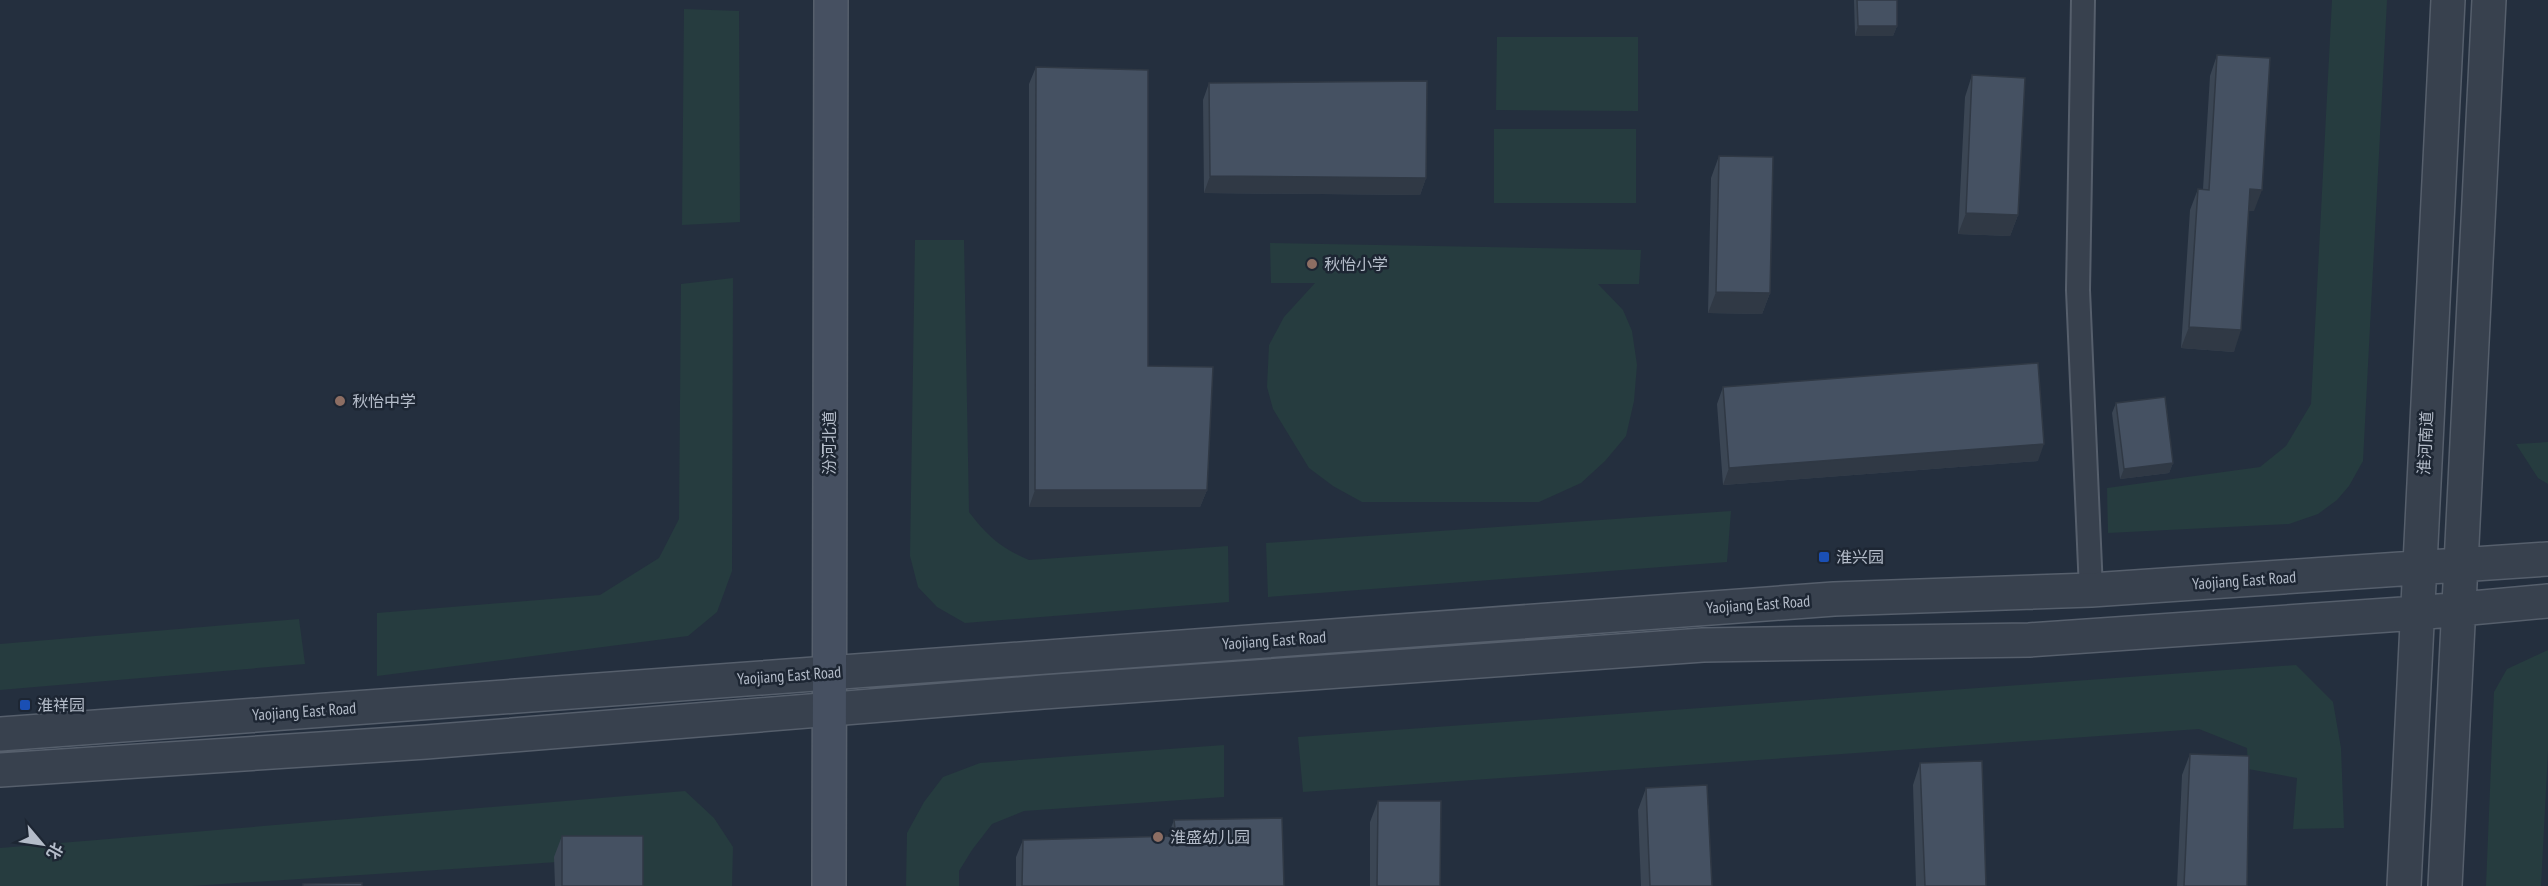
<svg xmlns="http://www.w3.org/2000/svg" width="2548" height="886" viewBox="0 0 2548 886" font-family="'PT Sans Narrow','Noto Sans SC',sans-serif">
<rect width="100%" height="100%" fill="#242f3e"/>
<path fill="#263c3f" d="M2332,0H2387L2363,461L2349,486L2337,500L2318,514L2289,524L2108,533L2107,488L2260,467L2286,446L2311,404Z
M684,9L739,11L740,222L682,225Z
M1497,37H1638V111L1496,110Z
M1494,129H1636V203H1494Z
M915,240H964L969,512C987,536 1001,548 1029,560L1228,546L1229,602L965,623L937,607L918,587L910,556Z
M1270,243L1641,250L1639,284H1598L1623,310L1632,331L1637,365L1634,401L1626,436L1605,461L1581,483L1539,502H1362L1333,486L1309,468L1273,409L1267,387L1269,345L1284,317L1315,283H1271Z
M733,278L732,571L717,612L688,636L377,676V613L600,595L659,558L679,519L681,284Z
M2548,442V484L2538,478L2516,444Z
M1731,511L1727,562L1268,597L1266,543Z
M299,619L305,664L0,690V644Z
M2548,650V751L2541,886H2486L2494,692L2507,669Z
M2296,665L2333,702L2341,748L2344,828L2293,829L2297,778L2248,769L2247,748L2199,729L1303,792L1298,737Z
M1224,745V797L1024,811L992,824L972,850L959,871V886H906L907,833L924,802L943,777L980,763Z
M685,791L714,818L733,847L732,886H635V857L192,886H0V848Z"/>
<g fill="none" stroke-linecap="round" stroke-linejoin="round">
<defs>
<path id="service" d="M2083,0L2078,290L2091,590"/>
<path id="tertiary" d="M0,734L1834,599L2091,590L2548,559
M0,770L426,742L1043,692L1703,645L2029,640L2417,613L2548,601
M2404,886L2448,0
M2445,886L2489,0"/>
<path id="secondary" d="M829,886L831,0"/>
</defs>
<use href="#service" stroke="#565f6c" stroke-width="26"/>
<use href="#tertiary" stroke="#565f6c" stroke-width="36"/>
<use href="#secondary" stroke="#565f6c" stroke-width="36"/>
<use href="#service" stroke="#38414e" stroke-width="22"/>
<use href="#tertiary" stroke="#38414e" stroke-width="33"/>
<use href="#secondary" stroke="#465061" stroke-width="33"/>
</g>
<path fill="#3b4654" d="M1854,0H1897V26L1893,36H1855Z
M2217,55L2254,211H2249L2234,352L2181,348L2190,210L2198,189H2203L2210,76Z
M1036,67L1148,366L1207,490L1200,507H1029V84Z
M1972,75L2018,215L2010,236L1958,234L1965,97Z
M1209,83L1426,178L1420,195L1204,193L1203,100Z
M1719,156L1770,293L1762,314L1708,313L1711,178Z
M1723,387L2038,461L1723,485L1717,404Z
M2116,403L2173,463L2169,473L2120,479L2112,413Z
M2190,754L2247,886H2177L2182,775Z
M1920,763L1986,886H1916L1913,785Z
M1646,788L1712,886H1641L1638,810Z
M1378,801L1440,886H1370V822Z
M1174,820L1284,886H1016V857L1023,840L1168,836Z
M562,836L643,886H555L554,857Z"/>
<path fill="#303945" d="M1858,26H1897L1893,36H1855Z
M1210,176L1426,178L1420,195L1204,193Z
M2250,189L2262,190L2254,211H2243Z
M1966,213L2018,215L2010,236L1958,234Z
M1716,292L1770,293L1762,314L1708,313Z
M2189,327L2241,330L2234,352L2181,348Z
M2044,444L2038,461L1723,485L1729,468Z
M2173,463L2169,473L2120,479L2124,469Z
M1035,490H1207L1200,507H1029Z"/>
<path fill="#455162" stroke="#303945" stroke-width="1.5" d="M1857,0H1897V26H1858Z
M2217,55L2270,58L2262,190L2250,189L2241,330L2189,327L2198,189L2209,190Z
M1036,67L1148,70V366L1213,367L1207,490H1035Z
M1972,75L2025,78L2018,215L1966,213Z
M1427,81L1426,178L1210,176L1209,83Z
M1719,156L1773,157L1770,293L1716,292Z
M2038,363L2044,444L1729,468L1723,387Z
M2165,397L2173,463L2124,469L2116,403Z
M2190,754L2249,756L2247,886H2184Z
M1982,761L1986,886H1925L1920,763Z
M1707,785L1712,886H1650L1646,788Z
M1378,801H1441L1440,886H1377Z
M1282,818L1284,886H1022L1023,840L1176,836L1174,820Z
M562,836H643V886H562Z
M362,883V886H303V884Z"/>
<g fill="#8d6e63" stroke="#1d2633" stroke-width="2">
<circle cx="1312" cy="264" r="6"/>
<circle cx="340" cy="401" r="6"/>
<circle cx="1158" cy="837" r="6"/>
</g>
<g fill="#1a4fb4" stroke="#1d2633" stroke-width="2">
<rect x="1818" y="551" width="12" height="12" rx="3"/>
<rect x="19" y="699" width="12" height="12" rx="3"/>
</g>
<g text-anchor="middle" stroke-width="5" stroke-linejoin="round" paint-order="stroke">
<g font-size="16" fill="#b4bcc9" stroke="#1d2633" text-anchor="start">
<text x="1324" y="270">秋怡小学</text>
<text x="352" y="407">秋怡中学</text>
<text x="1836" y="563">淮兴园</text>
<text x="37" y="711">淮祥园</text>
<text x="1170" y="843">淮盛幼儿园</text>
</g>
<g font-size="16" fill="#b4bcc9" stroke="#1d2633">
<text transform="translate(829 443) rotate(-90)" y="6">汾河北道</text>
<text transform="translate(2425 443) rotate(-87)" y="6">淮河南道</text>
<text transform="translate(2244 580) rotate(-4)" y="6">Yaojiang East Road</text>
<text transform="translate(1758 604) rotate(-4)" y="6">Yaojiang East Road</text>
<text transform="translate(1274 640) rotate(-4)" y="6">Yaojiang East Road</text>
<text transform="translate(789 675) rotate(-4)" y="6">Yaojiang East Road</text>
<text transform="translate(304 711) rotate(-4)" y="6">Yaojiang East Road</text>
</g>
</g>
<g transform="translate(42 844) rotate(119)" stroke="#1d2633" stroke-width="4.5" paint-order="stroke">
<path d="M0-4.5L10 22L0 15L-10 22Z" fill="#b4bcc9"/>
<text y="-9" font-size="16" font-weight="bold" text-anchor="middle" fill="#b4bcc9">北</text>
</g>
</svg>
